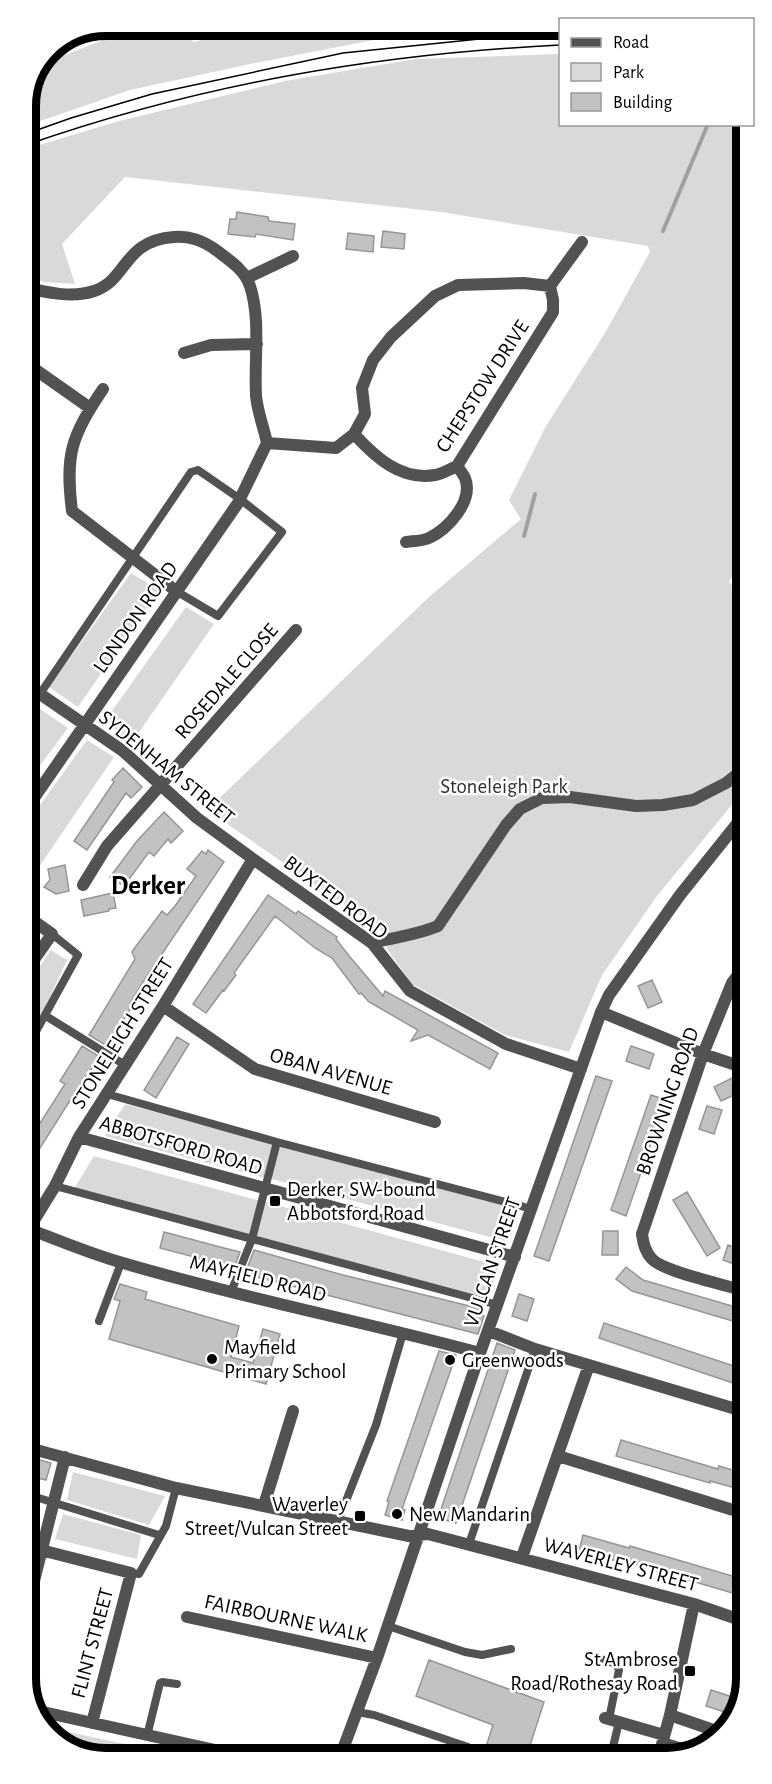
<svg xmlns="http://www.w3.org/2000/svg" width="772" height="1784" viewBox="0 0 772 1784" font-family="'Alegreya Sans',sans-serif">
<rect width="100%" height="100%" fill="#fff"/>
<path fill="#d9d9d9" d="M139,26H187L193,42L236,32L305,26H446L250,64L130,90L26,126V101L42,64Z
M560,54V124L742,125L744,561L729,581L744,603V790L657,896L602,975L569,1052L505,1035L412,984L387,949L388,935L207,810L429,597L521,519L509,500L546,426L605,333L650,252L648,246L441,212L125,177L62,244L75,284L44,282L26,275V149L119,121L285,81L416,59Z
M131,573L159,590L78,707L49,687Z
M186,607L214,624L133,741L104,722Z
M37,707L68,728L27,783V721Z
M87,740L114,757L28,883L27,823Z
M51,950L67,960L44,1010L28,1037V984Z
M125,1104L273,1144L265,1178L105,1136Z
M280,1145L516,1209L505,1241L271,1179Z
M94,1156L261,1201L252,1236L74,1189Z
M266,1202L499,1266L487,1299L256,1237Z
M73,1472L165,1496L149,1525L67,1500Z
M63,1514L141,1535L137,1559L55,1539Z
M46,1727L143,1748L141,1758H100L57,1742Z"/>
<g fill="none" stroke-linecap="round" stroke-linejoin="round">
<path stroke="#a0a0a0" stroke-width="4" d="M663,231L708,124
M524,536L535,494"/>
</g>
<path fill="#c2c2c2" stroke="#969696" stroke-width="1.5" d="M237,212L268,217L269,221L295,224L293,240L256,234L255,237L228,234L230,219H236Z
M383,231L405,234L404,249L381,247Z
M348,233L374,236L373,252L346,249Z
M123,768L142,787L131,798L126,793L87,850L74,841L114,782L112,780Z
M164,812L183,831L171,843L168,839L154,856L149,852L124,886L110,877L137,841Z
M208,850L224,862L145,979L130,1003L133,1005L107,1046L89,1035L135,959L132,952L134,949L162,911L167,915L175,906L196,876L187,869L202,851L206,854Z
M65,865L69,891L56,894L44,887L50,880L48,869Z
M113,893L116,908L109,909V911L84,916L81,900Z
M268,895L296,914L298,911L337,937L336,939L350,957L383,996L385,991L498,1053L490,1069L428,1035L411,1041L418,1030L369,1002L361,993L359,994L332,958L315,948L275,916L234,973L236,975L224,991L223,990L206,1013L193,1004Z
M652,980L662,1002L648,1008L638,986Z
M177,1037L189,1044L156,1098L144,1090Z
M82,1046L100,1057L76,1091L28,1167V1142L65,1084L60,1081Z
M631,1046L654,1054L649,1069L626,1061Z
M596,1076L612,1081L549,1261L534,1256Z
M736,1076L743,1091L721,1101L714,1087Z
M651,1095L666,1100L626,1216L611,1210Z
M707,1106L722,1110L714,1134L699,1129Z
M687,1192L720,1248L707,1256L673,1200Z
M603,1231H618V1255H602Z
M164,1232L220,1247L240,1252L234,1268L202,1260V1259L160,1248Z
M728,1245L745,1251V1268L723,1260Z
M254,1250L343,1275L482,1309L480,1314L484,1316L478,1334L245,1274Z
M626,1267L643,1280L746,1310V1325L632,1291L616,1279Z
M120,1284L147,1292L145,1299L239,1326L231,1357L253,1363L263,1329L280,1334L266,1384L109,1339L120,1301L114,1299Z
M519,1294L534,1299L527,1321L512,1316Z
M604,1323L746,1370V1383L738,1380L736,1384L599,1338Z
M497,1343L515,1350L456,1523L438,1518Z
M439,1351L456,1355L402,1509L405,1510L402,1520L385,1515L389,1501H387Z
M621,1440L718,1469L719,1466L746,1474V1491L710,1481V1483L616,1456Z
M29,1457L51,1463L46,1480L29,1476Z
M583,1535L629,1548L630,1546L746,1580V1597L624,1561V1563L579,1551Z
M429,1660L544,1702L527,1755L483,1756L493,1725L416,1696Z
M711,1690L739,1699L734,1715L706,1706Z"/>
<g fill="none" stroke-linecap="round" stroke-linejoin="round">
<path stroke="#525252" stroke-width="8" d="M27,713L191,472L198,470L240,499L282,532L218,616L176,591
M46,1016L125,1065
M28,1046L78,955L52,934
M107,1094L277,1142L532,1209
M55,1186L498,1305
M231,1292L252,1239L277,1142
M99,1321L121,1263
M29,1495L159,1535
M338,1521L376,1425L403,1333
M469,1544L535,1349
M131,1573L139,1574L166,1526L176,1488
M388,1626L465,1652L482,1655L511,1649
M601,1659L616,1664L619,1670L609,1719
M357,1712L374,1715L468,1747
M147,1736L160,1683L162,1682L177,1684
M663,1741L696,1751
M611,1755L619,1722"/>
<path stroke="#525252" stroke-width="12" d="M372,943C395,937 417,935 438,926L506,825L520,809L542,798L570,797L636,806L663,805L693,800L726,783L744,769"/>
<path stroke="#525252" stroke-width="12" d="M247,278L293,256
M26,287C45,293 74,298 94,291C129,279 122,241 174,237C190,236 202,240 216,250C229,260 244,269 250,286C261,320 254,359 256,395C257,411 264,428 267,443
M184,353L211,345L257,344
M26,363L90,408
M103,389C71,437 65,454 72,511L176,591
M354,434C375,457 401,481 435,475C442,474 450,469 457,466L553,312V300L550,286
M267,443L336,448L354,434L365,414L362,388L373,360L391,337L435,296L458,285L524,283L550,286L582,242
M406,542C413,541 423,541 429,538C448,529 474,501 465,478C463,474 460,470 457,466
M27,685L123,751L197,818L253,859L372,943L410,991L506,1044L581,1069
M27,808L238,503L267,443
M83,885L107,846L296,630
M28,917L52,934L28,968
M745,966L732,983L703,1054L642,1234C643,1243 645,1252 652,1259C664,1272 726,1285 745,1291
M163,1006L255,1069L435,1122
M601,1012L703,1054L745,1068
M79,1137L515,1257
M29,1229C60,1241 91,1254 123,1263C241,1298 362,1321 480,1353
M28,1230L55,1186L79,1137L163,1006L253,859
M489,1331L535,1349L746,1412
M29,1448L176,1488L409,1536L428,1534L694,1604L746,1622
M558,1456L746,1514
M264,1505L293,1411
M29,1547L131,1573L92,1723
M522,1557L589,1365
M29,1601L65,1457
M187,1617L377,1658
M34,1710L247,1757
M670,1715L722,1733
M605,1718L664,1735
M659,1755L670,1715L694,1604
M340,1757L377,1658L480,1353L601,1012L609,995L680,895L744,815"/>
<path stroke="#000" stroke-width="1.5" d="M26,134L71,118L152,94L343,53L489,38L560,35
M26,145C201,84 376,54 560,45"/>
</g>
<g fill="#000" stroke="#fff" stroke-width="2">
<rect x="269" y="1195" width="12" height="12" rx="3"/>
<circle cx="212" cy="1359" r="6"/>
<circle cx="450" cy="1360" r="6"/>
<circle cx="397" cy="1514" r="6"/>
<rect x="354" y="1510" width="12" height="12" rx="3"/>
<rect x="684" y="1665" width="12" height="12" rx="3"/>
</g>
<g text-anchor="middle" stroke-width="5" stroke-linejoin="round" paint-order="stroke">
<g font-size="21" fill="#000" stroke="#fff">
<text transform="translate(482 386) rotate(-57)" y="7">CHEPSTOW DRIVE</text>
<text transform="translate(135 617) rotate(-55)" y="7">LONDON ROAD</text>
<text transform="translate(226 681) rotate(-49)" y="7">ROSEDALE CLOSE</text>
<text transform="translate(167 767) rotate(39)" y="7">SYDENHAM STREET</text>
<text transform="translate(336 897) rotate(37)" y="7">BUXTED ROAD</text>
<text transform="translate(122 1033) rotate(-58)" y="7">STONELEIGH STREET</text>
<text transform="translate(331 1071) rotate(16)" y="7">OBAN AVENUE</text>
<text transform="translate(667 1101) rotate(-71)" y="7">BROWNING ROAD</text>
<text transform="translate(181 1145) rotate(16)" y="7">ABBOTSFORD ROAD</text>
<text transform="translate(492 1262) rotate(-71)" y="7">VULCAN STREET</text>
<text transform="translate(258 1278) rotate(14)" y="7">MAYFIELD ROAD</text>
<text transform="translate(621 1564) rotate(15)" y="7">WAVERLEY STREET</text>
<text transform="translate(286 1618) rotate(12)" y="7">FAIRBOURNE WALK</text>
<text transform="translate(92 1643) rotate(-75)" y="7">FLINT STREET</text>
</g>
<g font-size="21" fill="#303030" stroke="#fff">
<text x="504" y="793">Stoneleigh Park</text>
</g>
<g font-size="21" fill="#000" stroke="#fff" text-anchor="start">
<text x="287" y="1196">Derker, SW-bound<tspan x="287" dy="24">Abbotsford Road</tspan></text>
<text x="224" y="1354">Mayfield<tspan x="224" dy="24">Primary School</tspan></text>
<text x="462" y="1367">Greenwoods</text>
<text x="348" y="1511" text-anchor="end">Waverley<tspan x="348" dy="24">Street/Vulcan Street</tspan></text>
<text x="409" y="1521">New Mandarin</text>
<text x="678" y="1666" text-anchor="end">St Ambrose<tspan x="678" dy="24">Road/Rothesay Road</tspan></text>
</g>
<g font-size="27" font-weight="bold" fill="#000" stroke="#fff">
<text x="148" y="894">Derker</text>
</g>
</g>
<path d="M0 0H772V1784H0ZM106 36H666A70 70 0 0 1 736 106V1678A70 70 0 0 1 666 1748H106A70 70 0 0 1 36 1678V106A70 70 0 0 1 106 36Z" fill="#fff" fill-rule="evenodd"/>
<path fill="none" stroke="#000" stroke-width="8" d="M106 36H666A70 70 0 0 1 736 106V1678A70 70 0 0 1 666 1748H106A70 70 0 0 1 36 1678V106A70 70 0 0 1 106 36Z"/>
<rect x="559" y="18" width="195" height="108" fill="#ffffff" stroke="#999999" stroke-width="1.5"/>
<rect x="571" y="38" width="30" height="9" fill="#525252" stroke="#999999" stroke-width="1.5"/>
<text x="613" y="48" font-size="18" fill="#000000">Road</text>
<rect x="571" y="63" width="30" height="18" fill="#d9d9d9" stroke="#999999" stroke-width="1.5"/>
<text x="613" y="78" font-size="18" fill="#000000">Park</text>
<rect x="571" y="93" width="30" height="18" fill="#c2c2c2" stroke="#999999" stroke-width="1.5"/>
<text x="613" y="108" font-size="18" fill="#000000">Building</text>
</svg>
